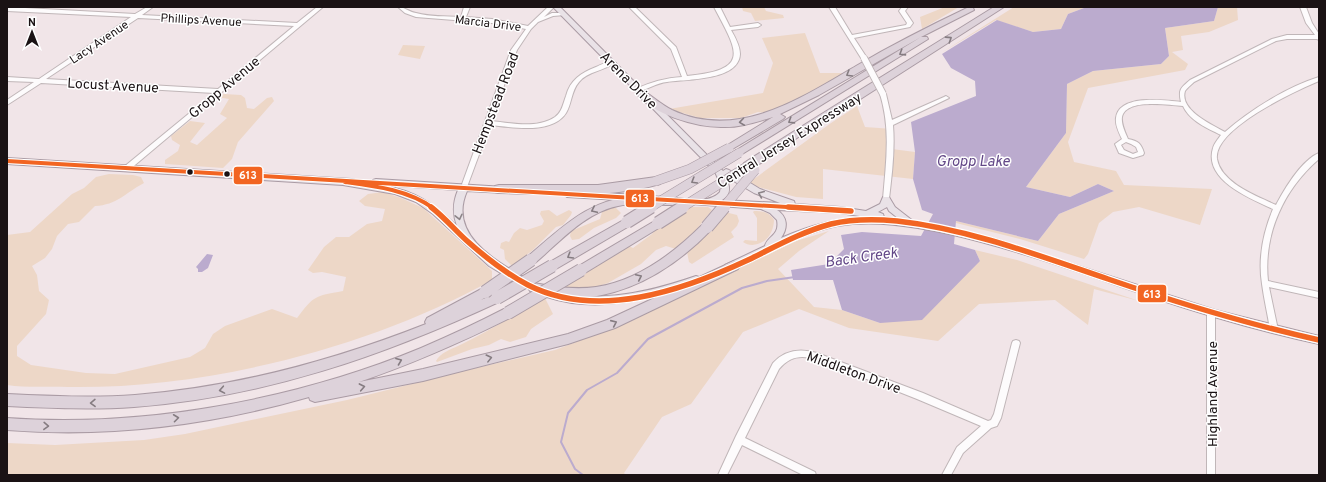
<svg xmlns="http://www.w3.org/2000/svg" width="1326" height="482" viewBox="0 0 1326 482" font-family="Overpass,sans-serif">
<rect width="100%" height="100%" fill="#f1e5e8"/>
<path fill="#edd7c7" d="M742,7H764L766,11L783,15L784,18L755,21L751,13L743,11Z
M945,7H959L922,29L920,17Z
M1014,7H1083L1084,8L1068,14L1061,29L1033,32L996,20L941,53Z
M1218,7H1237L1238,20L1209,32L1181,36L1183,50L1172,52L1188,64L1185,70L1088,88L1068,142L1074,162L1116,171L1124,185L1212,189L1200,225L1139,207L1113,212L1099,223L1088,254L1084,259L1020,239L956,223V221L1038,241L1059,214L1114,191L1098,184L1070,197L1026,187L1066,133L1067,84L1093,71L1161,64L1169,56L1165,28L1214,21Z
M805,33L820,73H842L843,76L778,115L758,112L741,118H700L669,109L763,93L773,63L762,38Z
M403,45L425,46L420,59L398,55Z
M224,94L241,95L245,98L247,108L254,109L267,98L272,97L274,101L238,142L232,159L223,168L165,164V160L178,151L180,145L172,140L171,136L190,121L205,123L190,142L197,145L227,118L220,114L229,99L217,97Z
M857,106L865,127L893,129L892,149L915,152L913,179L823,169V199L796,197L747,184L831,123Z
M109,174L133,175L141,177L144,183C125,193 117,205 95,206L79,222L68,224L57,236L52,249L45,258L32,266L37,275L39,291L49,300L46,314L17,346V356L31,365L86,373L115,374L190,357L205,348L213,334L225,326L272,309L297,318C314,296 314,296 343,291L346,277L322,272L313,273L308,270L324,247L336,237H349L367,224L382,221L385,209L365,206L359,201L368,194L383,192L401,198L423,208L492,271V280C370,348 207,389 68,387C48,386 27,388 7,385V235L30,232L72,194L84,188L96,177Z
M688,207H708L712,210L696,230L676,249L666,246L656,250L641,264L608,283L589,289L565,288L571,280L629,246L633,248L652,234L658,226Z
M610,208H616L621,213L616,218L594,228L579,239L572,240L570,236L571,231L600,219L602,212Z
M549,210L557,216L569,210L572,212L571,215L563,225L556,227L533,250L512,266L505,259L504,250L500,248L501,243L506,241L509,242L514,233L520,228L527,230L542,225L544,221L540,214L541,211Z
M754,211C763,211 769,212 774,220C774,225 772,232 769,236C764,244 751,248 743,242L745,240L757,241V218L753,212Z
M725,212L737,215L739,221L737,226L731,232L734,237L692,264L689,262L687,252Z
M829,231L799,251L778,269L814,307L842,310L880,323L980,261L975,250L1017,260L1139,301L1094,289L1088,325L1055,300L979,304L938,341L849,328L799,309L743,332L691,404L662,417L624,473L626,475H7V443L55,445L144,440L185,434L347,400L476,368L555,350L634,320L698,287L796,241Z
M541,297L545,298L553,314L531,329L526,337L510,342L501,339L489,345L472,349L437,362L436,361C440,353 451,349 458,346C488,332 514,315 541,297Z"/>
<path fill="#bbabce" d="M1083,7H1218L1214,21L1165,28L1169,56L1161,64L1093,71L1067,84L1066,133L1026,187L1070,197L1098,184L1114,191L1059,214L1038,241L956,221L954,244L975,250L980,261L922,320L880,323L842,310L833,280H793L791,270L829,264L844,249L841,235L862,232L921,236L933,214L922,210L913,179L915,152L911,122L976,96L975,81L951,68L942,54L997,20L1033,32L1061,29L1068,14L1084,8Z
M207,254L213,255L208,268L202,272H198V269L196,267Z"/>
<g fill="none" stroke-linecap="round" stroke-linejoin="round">
<path stroke="#bbabce" stroke-width="2" d="M583,475L575,469L561,442L568,413L587,390L617,373L648,339L742,288L767,281L795,277"/>
<defs>
<path id="minor" d="M7,7L135,14L147,7H153L142,15L297,23L317,7H323L129,170H127L124,168L125,166L214,93L41,83L7,105V100L34,82L7,81V77L39,79L131,17L7,11ZM138,18L294,26L218,89L46,79Z
M398,7C405,7 409,12 416,13C430,17 446,16 461,17L464,7H470L466,17L492,19L528,26L548,7H554L544,17L552,13H565V15L553,16L538,22L531,29L517,50L491,121C511,123 537,129 555,117C562,112 563,104 566,96C570,80 581,73 596,67C601,65 607,61 613,62L614,63C604,71 588,71 579,82C571,91 572,103 566,113C552,135 511,127 490,125L467,187L464,189L461,187L511,50L526,29L492,23L416,17L405,13Z
M629,7H635L676,47L687,76C751,70 738,52 714,7H720L730,27L758,23L761,25L758,27L731,30C735,37 740,46 740,54C739,81 686,79 667,82C657,83 648,89 638,92L636,91V89C651,82 665,78 682,77L671,49Z
M829,7H835L852,35L906,25L907,23L899,11L902,7H908L905,11L913,23L910,27L854,38L867,58L864,60L861,58Z
M1300,7H1306L1312,23L1319,34V40L1317,39H1287L1276,41L1194,82C1191,85 1187,88 1185,91C1179,110 1212,125 1225,132C1250,110 1287,87 1319,77V81C1295,91 1213,129 1217,159C1221,183 1257,196 1276,205C1285,188 1302,160 1319,153V159C1284,189 1263,234 1268,281L1319,292V298L1269,287L1278,330L1277,332L1274,333L1271,332L1270,330C1268,315 1264,300 1262,284C1258,259 1263,233 1273,209C1251,199 1203,180 1213,148C1214,144 1218,139 1221,135C1207,128 1190,121 1183,106C1168,105 1126,98 1122,117C1121,124 1125,132 1128,139C1138,141 1141,143 1144,153L1143,155L1133,158L1119,153L1115,144L1122,139C1119,133 1115,125 1116,118C1119,94 1164,100 1181,102C1178,89 1181,88 1190,80L1272,39L1287,35H1315L1306,23ZM1126,142L1131,144L1136,147L1138,152L1133,154L1124,150L1121,145Z
M883,92L886,94L892,120L944,97L946,96L949,98L893,125C895,149 892,174 889,199L886,201L883,199C886,162 891,130 880,94Z
M1211,309L1214,310L1215,312V475H1207V312L1208,310Z
M1016,340L1019,341L1020,343L1001,418L997,426L991,428L963,453L951,475H942L957,447L981,426L917,399L816,359C801,355 790,356 779,369L745,438L815,472L816,475H803L742,445L727,475H718L736,436L773,363C785,350 800,348 817,353L923,393L988,421L991,420L994,414L1012,343L1013,341Z"/>
<path id="major" d="M553,7H560L723,171L726,169L729,170L760,189L794,201L795,204L840,207L866,211L880,204L883,197H889L895,207L913,221L955,229L998,240L1215,310L1319,336V344C1263,332 1208,316 1154,298C1086,275 1019,250 949,234C912,226 874,220 837,226C800,233 769,254 735,269L728,272L725,271L723,268L725,265L765,246C767,236 780,236 777,220L770,213L761,209L664,202L663,200L664,198L667,197C683,198 709,205 720,192L721,185L715,172ZM725,176L754,193L780,203L722,200C732,194 730,185 725,176ZM887,207L889,211L899,219L884,217L883,214L878,212ZM777,210L840,213L866,217C836,218 808,226 781,238C788,228 788,217 777,210Z
M7,158L351,179L373,184L372,182L373,180L376,179L505,187L509,190L505,193L467,191C447,236 498,262 530,281L532,284L530,287L527,288L524,287L489,266L433,214L416,202L395,194L343,185L7,164ZM382,185L458,190C453,202 452,213 457,226C432,203 416,191 382,185Z
M567,191L637,195L641,198L637,201L567,197L563,194Z
M696,276L699,277L701,280L699,283C651,299 597,314 547,297L545,294L547,291C553,289 561,293 568,294C580,297 593,297 605,296C636,295 667,286 696,276Z"/>
<path id="highway" d="M994,7H1004L848,107L810,129L752,169H744L743,166L744,163C827,110 911,59 994,7Z
M967,8H973L974,10L921,37H927L928,39L739,156L734,153L735,151L921,37L819,95L780,114L785,117L783,119L729,151L726,150L724,148L726,146L773,117C756,122 739,128 721,127C695,127 652,114 636,93L641,90L644,91C653,97 662,105 672,110C738,141 801,98 856,66C892,45 929,26 967,8Z
M656,177L660,178L661,181L660,184C609,199 551,194 499,193L495,192L494,189L495,186L499,185H598Z
M639,196L673,197L677,198L678,201L677,204L673,205C655,205 636,202 618,206C584,213 560,242 535,263L531,264L527,263L525,260L527,257C563,227 589,198 639,196Z
M627,218L631,219L632,222L631,225L556,269L552,271L548,269L546,266L548,263Z
M658,219L662,220L663,223L662,226L585,273L581,275L577,273L575,270L577,267Z
M707,223L711,224L712,227L711,230C665,278 598,314 530,291L528,288L530,285L534,283C554,287 575,290 596,287C637,281 674,253 703,224Z
M734,261L738,263L740,266L738,269L615,328L568,344L423,381L315,402L310,400L309,397C212,425 108,438 7,430V418C144,428 295,400 421,348C449,336 477,323 504,309L508,308L512,309L514,313L512,317C462,342 412,364 359,382L423,369L568,334L607,320Z
M485,287L489,289L491,292L489,295L481,300L497,293L501,295L503,298L501,301C383,356 265,397 134,407C92,410 49,408 7,406V394C50,396 92,398 135,395C236,387 332,361 426,324L425,322L427,318Z"/>
</defs>
<use href="#minor" stroke="#c0b6b8" stroke-width="2"/>
<use href="#major" stroke="#aa9ba4" stroke-width="2"/>
<use href="#highway" stroke="#aa9ba4" stroke-width="2"/>
<use href="#minor" fill="#fdfbfc" fill-rule="evenodd"/>
<use href="#major" fill="#e9e2e7" fill-rule="evenodd"/>
<use href="#highway" fill="#ddd2da" fill-rule="evenodd"/>
<defs>
<path id="minor-bridge" d="M864,58L883,94"/>
<path id="highway-bridge-far1" d="M656,181L690,169L729,148
M649,208L739,153
M681,208L748,166
M723,208L755,170"/>
<path id="highway-bridge" d="M627,222L651,207
M658,223L683,207
M707,227L724,207
M485,292L531,260
M497,298L552,266
M508,313L581,270"/>
</defs>
<use href="#minor-bridge" stroke="#c0b6b8" stroke-width="8" stroke-linecap="butt"/>
<use href="#highway-bridge-far1" stroke="#aa9ba4" stroke-width="10" stroke-linecap="butt"/>
<use href="#highway-bridge" stroke="#aa9ba4" stroke-width="14" stroke-linecap="butt"/>
<use href="#minor-bridge" stroke="#fdfbfc" stroke-width="6"/>
<use href="#highway-bridge-far1" stroke="#ddd2da" stroke-width="9"/>
<use href="#highway-bridge" stroke="#ddd2da" stroke-width="12"/>
<defs>
<path id="bus-1-far1" d="M7,161L804,208
M345,182C375,186 408,190 433,208"/>
<path id="bus-1" d="M431,207C444,217 454,229 466,240C485,257 505,273 528,285C597,320 682,291 748,260C775,247 801,232 831,224C852,219 875,219 897,221C969,229 1040,256 1108,279C1178,303 1247,324 1319,340
M788,207L851,211"/>
</defs>
<use href="#bus-1-far1" stroke="#fff" stroke-width="6"/>
<use href="#bus-1" stroke="#fff" stroke-width="8"/>
<use href="#bus-1-far1" stroke="#f26522" stroke-width="4"/>
<use href="#bus-1" stroke="#f26522" stroke-width="5.5"/>
</g>
<defs><path id="oneway-chevron" d="M-2-3.5L2.5 0L-2 3.5" fill="none" stroke-width="1.6" stroke-linecap="round" stroke-linejoin="round"/></defs>
<g stroke="#857c81">
<use href="#oneway-chevron" transform="translate(949 39) rotate(-33)"/>
<use href="#oneway-chevron" transform="translate(902 53) rotate(148)"/>
<use href="#oneway-chevron" transform="translate(849 74) rotate(149)"/>
<use href="#oneway-chevron" transform="translate(791 121) rotate(148)"/>
<use href="#oneway-chevron" transform="translate(742 122) rotate(172)"/>
<use href="#oneway-chevron" transform="translate(694 181) rotate(149)"/>
<use href="#oneway-chevron" transform="translate(594 210) rotate(155)"/>
<use href="#oneway-chevron" transform="translate(570 256) rotate(149)"/>
<use href="#oneway-chevron" transform="translate(639 277) rotate(-25)"/>
<use href="#oneway-chevron" transform="translate(614 323) rotate(-24)"/>
<use href="#oneway-chevron" transform="translate(489 358) rotate(-14)"/>
<use href="#oneway-chevron" transform="translate(399 361) rotate(-21)"/>
<use href="#oneway-chevron" transform="translate(362 387) rotate(-11)"/>
<use href="#oneway-chevron" transform="translate(222 390) rotate(170)"/>
<use href="#oneway-chevron" transform="translate(93 403) rotate(179)"/>
<use href="#oneway-chevron" transform="translate(176 418) rotate(-7)"/>
<use href="#oneway-chevron" transform="translate(46 426) rotate(2)"/>
</g>
<g stroke="#8c8488">
<use href="#oneway-chevron" transform="translate(761 194) rotate(-157)"/>
<use href="#oneway-chevron" transform="translate(459 217) rotate(77)"/>
</g>
<g fill="#1a1214" stroke="#fff" stroke-width="1.5">
<circle cx="190" cy="172" r="3.5"/>
<circle cx="227" cy="174" r="3.5"/>
</g>
<g text-anchor="middle" stroke-width="3" stroke-linejoin="round" paint-order="stroke">
<g font-size="12" fill="#1a1214" stroke="#fff">
<text transform="translate(201 20) rotate(3)" y="4">Phillips Avenue</text>
<text transform="translate(488 23) rotate(7)" y="4">Marcia Drive</text>
<text transform="translate(99 42) rotate(-34)" y="4">Lacy Avenue</text>
</g>
<g font-size="14" fill="#1a1214" stroke="#fff">
<text transform="translate(629 80) rotate(45)" y="5">Arena Drive</text>
<text transform="translate(113 85) rotate(3)" y="5">Locust Avenue</text>
<text transform="translate(224 87) rotate(-40)" y="5">Gropp Avenue</text>
<text transform="translate(495 103) rotate(-69)" y="5">Hempstead Road</text>
<text transform="translate(789 140) rotate(-32)" y="5">Central Jersey Expressway</text>
<text transform="translate(854 372) rotate(20)" y="5">Middleton Drive</text>
<text transform="translate(1212 394) rotate(-90)" y="5">Highland Avenue</text>
</g>
<g font-size="15" font-style="italic" fill="#624787" stroke="#fff">
<text x="973" y="166">Gropp Lake</text>
<text transform="translate(861 257) rotate(-8)" y="5">Back Creek</text>
</g>
</g>
<g stroke="#fff" stroke-width="1.5">
<rect x="233" y="166" width="30" height="19" rx="4" fill="#f26522"/>
<rect x="625" y="189" width="30" height="19" rx="4" fill="#f26522"/>
<rect x="1137" y="284" width="30" height="19" rx="4" fill="#f26522"/>
</g>
<g font-size="11" text-anchor="middle" font-weight="bold" fill="#fff">
<text x="248" y="179">613</text>
<text x="640" y="202">613</text>
<text x="1152" y="298">613</text>
</g>
<rect width="1326" height="482" fill="none" stroke="#1a1214" stroke-width="16"/>
<g transform="translate(32 32)" stroke="#ffffff" stroke-width="3" paint-order="stroke">
<path d="M0-3L7 15L0 10L-7 15Z" fill="#1a1214"/>
<text y="-6" font-size="11" font-weight="bold" text-anchor="middle" fill="#1a1214">N</text>
</g>
</svg>
